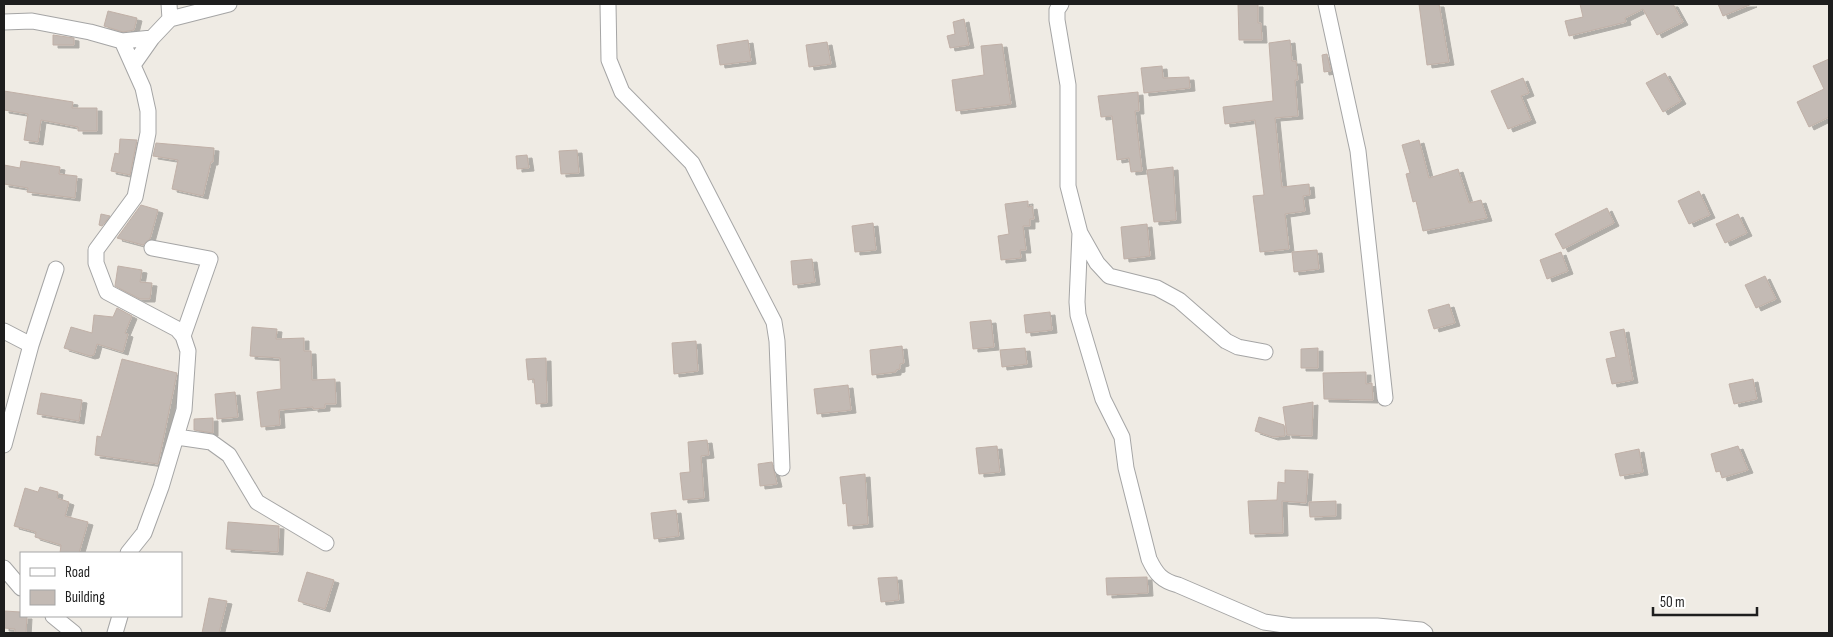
<svg xmlns="http://www.w3.org/2000/svg" width="1833" height="637" viewBox="0 0 1833 637" font-family="'Sofia Sans Condensed',sans-serif">
<defs>
<filter id="shadow"><feDropShadow dx="5" dy="3" stdDeviation="0" flood-color="#0004"/></filter>
</defs>
<rect width="100%" height="100%" fill="#efebe4"/>
<path fill="#c3bab4" stroke="#c0b0a7" filter="url(#shadow)" d="M1238,4H1258V23H1261L1262,40H1239Z
M1419,4H1439L1449,62L1427,65Z
M1580,4H1673L1683,22L1657,35L1643,9L1625,18L1626,22L1569,36L1565,21L1583,17Z
M1718,4H1752L1723,16Z
M108,11L137,18L134,30L123,32L104,26Z
M964,19L969,45L950,48L947,36L955,34L953,22Z
M53,35L74,38V45H53Z
M748,40L751,61L720,65L717,45Z
M1290,40L1292,61H1296L1298,80H1295L1298,116L1275,118L1282,187L1309,184L1310,195L1303,196L1305,211L1285,214L1289,249L1260,252L1253,196L1264,195L1255,120L1225,124L1223,107L1273,101L1269,43Z
M827,42L831,64L809,67L806,45Z
M1002,44L1011,104L956,111L952,80L984,75L981,46Z
M1327,54L1331,71L1324,72L1322,55Z
M1829,59V117L1809,127L1797,102L1824,89L1813,66Z
M1162,66L1163,78L1189,77L1190,88L1144,93L1141,68Z
M1665,73L1681,101L1663,112L1646,83Z
M1523,78L1529,93L1521,96L1531,120L1508,129L1491,91Z
M4,91L73,102L72,108H97V131H78V127L41,120L38,142L24,140L28,114L4,110Z
M1138,92L1139,111H1135L1142,171L1131,172L1129,158L1117,160L1112,116L1101,117L1098,96Z
M120,139L137,140L130,175L111,171L115,153L119,154Z
M1419,140L1429,178L1458,169L1469,203L1481,200L1487,218L1423,231L1416,201L1413,202L1406,174L1410,173L1402,145Z
M156,143L214,148L213,162H211L203,196L172,189L178,160L153,156Z
M577,150L579,173L561,174L559,151Z
M527,155L529,168L517,169L516,156Z
M21,161L60,167L59,174L77,176L75,198L27,192L28,188L4,184V165L20,168Z
M1173,167L1176,220L1154,222L1147,170Z
M1699,191L1710,215L1689,224L1678,201Z
M1028,201V207L1032,206L1034,219H1030V226H1023L1026,250H1020L1021,258L1001,260L998,236L1009,234L1005,204Z
M141,205L158,210L150,239L143,245L117,238Z
M1607,208L1614,223L1563,249L1555,234Z
M101,214L110,216L102,226L99,225Z
M1738,214L1747,233L1725,243L1716,224Z
M873,223L876,250L855,252L852,226Z
M1147,224L1150,256L1124,259L1121,227Z
M1317,250L1319,269L1294,272L1292,252Z
M1561,252L1568,271L1547,279L1540,260Z
M812,259L815,282L793,285L791,261Z
M118,266L142,270L140,282L152,283L150,299H140L115,286Z
M1765,276L1776,299L1756,308L1745,285Z
M1449,304L1455,323L1434,329L1428,310Z
M117,308L132,316L125,333L128,334L123,352L97,344L94,355L90,356L64,348L71,327L92,333L94,315L113,317Z
M1050,312L1052,330L1026,333L1024,315Z
M991,320L994,347L973,349L970,322Z
M252,327L277,329L276,339L304,338V351H311L312,380L335,379L336,404H325V408L313,409V407L279,410L280,425L261,427L257,392L281,389L280,358L250,356Z
M1624,329L1633,380L1612,384L1606,359L1616,357L1610,332Z
M696,341L698,371L674,374L672,343Z
M902,346L904,363L900,364V369L896,370V372L872,375L870,350Z
M1025,348L1027,364L1002,367L1000,350Z
M1318,348V368H1301V349Z
M546,358L547,403L536,404L534,379L528,380L526,359Z
M122,359L177,373L158,464L95,455L97,436L101,437Z
M1366,372V384L1372,383L1373,400L1324,399L1323,373Z
M1753,379L1757,399L1734,404L1729,384Z
M848,385L851,410L817,414L814,389Z
M235,392L238,417L217,419L215,394Z
M41,393L82,400L79,421L37,414Z
M1313,402L1312,436L1287,435L1283,407Z
M1259,417L1284,425L1285,436L1273,437L1255,431Z
M213,418V433L194,430V419Z
M707,440L709,455L701,456L704,498L683,500L680,473L690,472L688,442Z
M997,446L1000,472L979,474L976,448Z
M1738,446L1748,470L1722,478L1720,471L1716,472L1711,454Z
M1639,449L1643,472L1620,476L1615,454Z
M772,462L777,484L760,486L758,464Z
M1285,470L1308,471L1306,503L1282,501L1283,533L1250,534L1248,501L1277,500L1278,482L1285,483Z
M865,474L868,524L848,526L846,503L843,504L840,477Z
M40,487L58,492L57,498L69,502L65,516L88,522L79,553H60L61,545L35,537L36,532L14,526L25,488L38,492Z
M1336,501V516L1310,517L1309,502Z
M676,510L679,536L654,539L651,513Z
M228,522L279,526L278,552L226,549Z
M307,572L334,580L325,609L298,601Z
M897,577L899,600L881,602L878,578Z
M1147,577L1148,593L1107,595L1106,578Z
M209,598L227,601L219,633H202Z
M4,611L21,612V616H27L26,633H15V629L4,628Z"/>
<g fill="none" stroke-linecap="round" stroke-linejoin="round">
<defs>
<path id="minor" d="M608,4L609,60L622,92L692,163L774,322L777,341L782,468
M1061,4L1057,10V20L1068,85V186L1080,233L1097,263L1109,276L1157,288L1179,300L1226,341L1238,347L1265,352
M1326,4L1358,151L1385,398
M170,19L229,4
M4,22L32,21L90,32L122,41L152,38L170,19L169,4
M122,41L143,88L148,111V133L135,197L96,250V263L107,292L177,329L183,336L188,351L184,410L161,487L144,533L128,553
M133,65L152,38
M1080,233L1077,302L1078,315L1103,399L1122,437L1126,468L1149,559C1156,574 1162,581 1178,585L1264,622L1291,626H1377L1421,630L1425,633
M152,248L210,259L183,336
M4,331L31,345
M177,437L211,442L229,455L257,502L326,543
M4,445L31,345L56,269
M4,568L21,588
M53,616L74,633
M115,633L120,616"/>
</defs>
<use href="#minor" stroke="#a5a5a5" stroke-width="17"/>
<use href="#minor" stroke="#fff" stroke-width="15"/>
</g>
<rect width="1833" height="637" fill="none" stroke="#1e1e1e" stroke-width="10"/>
<rect x="20" y="552" width="162" height="65" fill="#ffffff" stroke="#a5a5a5"/>
<rect x="30" y="568" width="25" height="8" fill="#ffffff" stroke="#a5a5a5"/>
<text x="65" y="577" font-size="15" fill="#1e1e1e">Road</text>
<rect x="30" y="590" width="25" height="15" fill="#c3bab4" stroke="#a5a5a5"/>
<text x="65" y="602" font-size="15" fill="#1e1e1e">Building</text>
<path d="M1653 607v8h104v-8" fill="none" stroke="#1e1e1e" stroke-width="2.5"/>
<text x="1660" y="607" font-size="15" fill="#1e1e1e" stroke="#ffffff" stroke-width="4" paint-order="stroke">50 m</text>
</svg>
